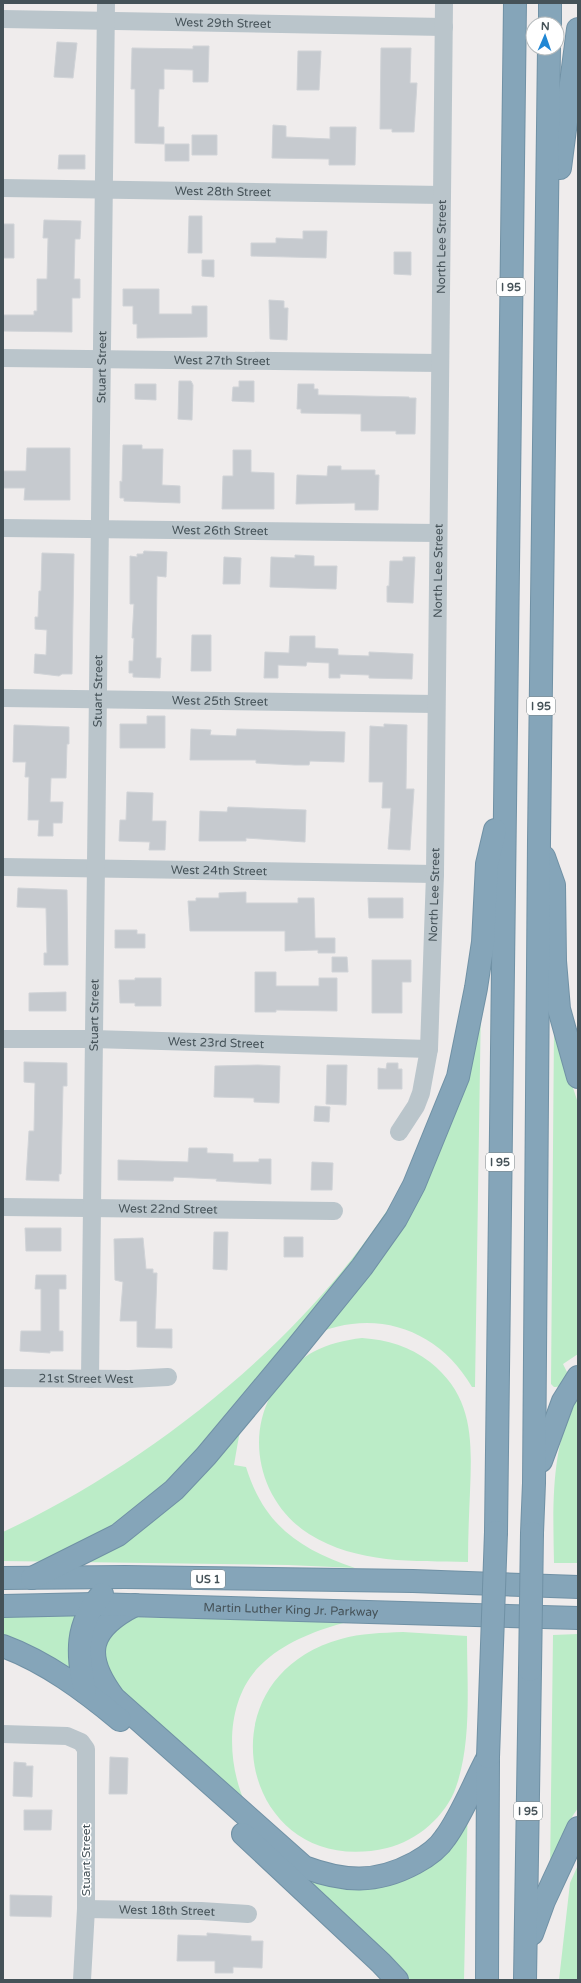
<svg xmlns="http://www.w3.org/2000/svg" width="581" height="1983" viewBox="0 0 581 1983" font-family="'Varela Round',sans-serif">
<rect width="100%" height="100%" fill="#efecec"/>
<path fill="#bbecc7" d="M481,1002L475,1387H472C437,1326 369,1306 307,1338C292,1346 279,1352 267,1365C245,1392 240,1431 234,1465L246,1467C264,1525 299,1549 355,1568L288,1565L3,1561V1532C161,1458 324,1325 410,1173C420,1156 426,1136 433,1118C449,1079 465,1041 481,1002Z
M554,1030L578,1103V1354L563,1364L569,1376C564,1382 561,1388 554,1387L551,1384Z
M362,1338C388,1340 409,1346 430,1362C474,1397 472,1441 470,1492C469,1515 468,1538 468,1562C414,1561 357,1564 309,1534C263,1505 245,1443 271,1395C274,1389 280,1384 284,1378C293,1368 301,1358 313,1352C328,1344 345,1340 362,1338Z
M578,1396V1563H554C553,1508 550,1445 578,1396Z
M50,1615L347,1622C318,1630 289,1640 265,1661C225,1695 225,1760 246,1805L297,1857L359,1871L414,1857L468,1797L464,1980H407L137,1723L3,1638V1617Z
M403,1632L467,1636C467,1684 472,1742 456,1787C446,1816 417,1841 387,1848C243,1882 196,1679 341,1639C361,1633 382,1633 403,1632Z
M578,1634V1808C563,1828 557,1851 550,1875L553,1635Z
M578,1865V1980H559L570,1883Z"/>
<path fill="#c6cacf" stroke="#d0d3d7" d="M57,42L77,43L73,78L54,77Z
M193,46H209L208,82H193V70L164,69V89H159L158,127H164V144L135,143V89H131L132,48L193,49Z
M381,48H411L410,83H417L414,132H392V129H380Z
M298,51H321L319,90H297Z
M273,125L286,126V137L330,139V127H356L355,165H329V159L272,158Z
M192,135H217V155H192Z
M165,144H189V161H165Z
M59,155H85V169H58Z
M189,216H202V253H188Z
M44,220L81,221L80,239H75L74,279H80V298H72V332L3,331V315H34V311H37V279H47L48,238H43Z
M3,224H14V258H3Z
M303,231H327L326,258L251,256V243H276V238L303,239Z
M394,252H411V275L394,274Z
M202,260H214V277L202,276Z
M123,289H159V314H192V306H207V337L137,338V324H133V306H123Z
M269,300L284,301V308H288L287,340L270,339Z
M179,381H191L193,385L192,420L178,419Z
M239,381H254V402L232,401L233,387H239Z
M135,384H156V400L135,399Z
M298,384H314V389H318V395L409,397V398H416L415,434H396V431H361V414L301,413V409H297Z
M123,445H142V449H163L162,485L180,486V503L124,501V498H120V481L122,482Z
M27,448H70V500H24L25,488H3V471H26Z
M233,450H251V472L274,473V509H222L223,476H233Z
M328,466H341V470H375V475H379L378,510H355V503L296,504L297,475L327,476Z
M144,551L167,552L166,577L157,576L156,658H161L160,678L133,677V673H129V661H133L134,638H132L134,604H130V556L137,557V554H143Z
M42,553L74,554L72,674H62L59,676L34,673L35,654L46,655L47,630L35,629V617H38L39,591H41Z
M295,555L314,556V566H337L336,589L270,587L271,557L295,558Z
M224,557L241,558L240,584H223Z
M403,557H415L413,603L387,602V586H389L390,561H403Z
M192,635H211V671H191Z
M290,636H315V648L338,649V655L369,656V652L413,654L412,679L369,678V675L340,674V678H329V663L307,662L306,666L278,665V678H264L265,652L289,653Z
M147,716H165V748H120V724H147Z
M384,724L407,725L406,789H414L410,850L388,849L391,808H382L383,782H369L370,726L384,727Z
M14,725L69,727V744H67L66,778H51L50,802H63L62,823H53V836H38L39,820H28L29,777H25L26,762H13Z
M191,729L211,730L210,735L236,736L237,729L345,732L344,762L310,761L309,765H295L256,763V760H190Z
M127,792L153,793L152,821H166L165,850H149L150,842L119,841L120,820H126Z
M228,807L306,810L305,842L246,838V841H199L200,811L227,812Z
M18,888L67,890L68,965H44V953H47L46,908L17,907Z
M246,892V903H298V898H314L315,938H335V953H318V950L285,951V931H190L188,901H196V898H219V893Z
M368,898H403V918H369Z
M115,930H137V934H145V948H115Z
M332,957H347L348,972H332Z
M372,960H411V982H402V1013H372Z
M255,972H276V986H319V978H337V1011L276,1010V1012H255Z
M135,978H161V1006H135V1003H120L119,980H135Z
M66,992V1011H29V993Z
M24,1062L67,1063V1086H63L61,1174H59V1181L26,1180L29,1131H34L35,1083L24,1082Z
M387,1063H398V1069H402V1089H378V1068L386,1069Z
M258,1065L280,1066L279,1103L254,1102V1098L214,1097L215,1066Z
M327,1065H347L346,1105L326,1104Z
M315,1106L330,1107L329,1122L314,1121Z
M189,1148H207V1153L233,1154V1162H259V1159H271V1184L216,1181L217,1179L174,1177L173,1181L118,1180V1160L188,1162Z
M312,1162L333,1163L332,1190H311Z
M25,1228H61V1251H26Z
M214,1232H228L227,1270L213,1269Z
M284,1237H303V1257H284Z
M143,1238L146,1269H153V1273H157L155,1329H172V1348L137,1347V1321H120L123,1282L115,1280L114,1239Z
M36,1275H66V1289H59V1331H63V1351H50V1353L20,1351L21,1331H41V1289H35Z
M110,1757L128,1758L127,1794H109Z
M14,1762L26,1763V1766H33L32,1797L13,1796Z
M24,1810H52L51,1830H24Z
M10,1895L52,1896L51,1917L10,1916Z
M207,1933L251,1936V1941H263L262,1968L233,1967V1973H215V1961H177L178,1935L207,1936Z"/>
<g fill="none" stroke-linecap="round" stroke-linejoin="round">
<defs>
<g id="highway">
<path d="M550,24V3"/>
<path d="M560,168L578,29"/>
<path d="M544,857L554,885L555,961L559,1009L578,1077"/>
<path d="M541,1461L563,1401L578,1377"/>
<path d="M496,1532L515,3"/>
<path d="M532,1533L534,1483L539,841L549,48"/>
<path d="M3,1578L125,1577L413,1581L578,1587"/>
<path d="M32,1578L118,1535L174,1490L206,1456L298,1346L362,1267L396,1219L414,1185L458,1077L476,988L483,942L487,864L495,830"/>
<path d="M135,1605C88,1629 82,1655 114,1698L304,1867C344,1882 376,1884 415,1863C426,1857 438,1849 445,1838C462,1815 474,1783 488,1757"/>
<path id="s13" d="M3,1606L93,1604L578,1618"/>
<path d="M3,1646C46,1662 84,1690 120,1720"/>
<path d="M85,1692C77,1654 75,1625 102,1594"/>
<path d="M243,1834L381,1963L397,1980"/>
<path d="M532,1934L544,1901L578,1828"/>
<path d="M487,1980L488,1761"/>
<path d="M525,1980L530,1670"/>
</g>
</defs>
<use href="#highway" stroke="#7091a5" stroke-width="24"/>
<g stroke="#bac5cb" stroke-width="18">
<path id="s1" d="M3,19L444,27"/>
<path id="s2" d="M3,188L442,195"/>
<path id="s3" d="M3,358L440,363"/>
<path id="s4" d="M3,528L438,533"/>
<path id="s5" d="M3,698L436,704"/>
<path id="s6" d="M3,867L435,874"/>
<path id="s7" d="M3,1039H93L429,1049"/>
<path id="s8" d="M399,1132L416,1106L421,1093L429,1049L435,874L444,3"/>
<path id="s9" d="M3,1207L334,1211"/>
<path id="s10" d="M3,1378L129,1379L168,1377"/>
<path id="s11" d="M90,1379L106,3"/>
<path d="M3,1734L67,1736L81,1742L86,1749V1909L82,1980"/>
<path id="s12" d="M86,1909L201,1911L248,1914"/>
</g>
<use href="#highway" stroke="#85a5b9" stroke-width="22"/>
<defs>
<path id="highway-bridge" d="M530,1670L532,1533
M488,1757L496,1532"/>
</defs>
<use href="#highway-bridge" stroke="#7091a5" stroke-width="24" stroke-linecap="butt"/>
<use href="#highway-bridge" stroke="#85a5b9" stroke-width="22"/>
</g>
<g text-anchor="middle" stroke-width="3" stroke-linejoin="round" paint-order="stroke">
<g fill="#fff" stroke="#7d868a" stroke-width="1">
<rect x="497" y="278" width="28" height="18" rx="3"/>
<rect x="527" y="697" width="28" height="18" rx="3"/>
<rect x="486" y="1153" width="28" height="18" rx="3"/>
<rect x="191" y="1570" width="34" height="18" rx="3"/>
<rect x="514" y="1802" width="28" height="18" rx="3"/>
</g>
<g font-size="11" font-weight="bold" fill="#455258">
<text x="511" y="291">I 95</text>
<text x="541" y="710">I 95</text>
<text x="500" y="1166">I 95</text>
<text x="208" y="1583">US 1</text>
<text x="528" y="1815">I 95</text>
</g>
<g font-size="12" fill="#455258" stroke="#fff">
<text dy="4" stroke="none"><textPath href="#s1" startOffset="220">West 29th Street</textPath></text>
<text dy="4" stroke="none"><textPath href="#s2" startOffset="220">West 28th Street</textPath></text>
<text dy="4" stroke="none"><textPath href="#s8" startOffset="892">North Lee Street</textPath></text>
<text dy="4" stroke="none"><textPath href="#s3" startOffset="219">West 27th Street</textPath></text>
<text dy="4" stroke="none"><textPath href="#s11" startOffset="1012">Stuart Street</textPath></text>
<text dy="4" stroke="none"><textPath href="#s4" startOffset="217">West 26th Street</textPath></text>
<text dy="4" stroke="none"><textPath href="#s8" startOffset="568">North Lee Street</textPath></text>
<text dy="4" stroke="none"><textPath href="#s11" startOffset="688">Stuart Street</textPath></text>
<text dy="4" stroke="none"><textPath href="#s5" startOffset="217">West 25th Street</textPath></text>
<text dy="4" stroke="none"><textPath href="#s6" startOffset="216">West 24th Street</textPath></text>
<text dy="4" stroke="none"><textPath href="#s8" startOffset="244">North Lee Street</textPath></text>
<text dy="4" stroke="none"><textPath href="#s11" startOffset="364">Stuart Street</textPath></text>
<text dy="4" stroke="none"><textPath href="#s7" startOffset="213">West 23rd Street</textPath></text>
<text dy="4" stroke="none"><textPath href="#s9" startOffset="165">West 22nd Street</textPath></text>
<text dy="4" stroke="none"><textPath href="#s10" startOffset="83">21st Street West</textPath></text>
<text dy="4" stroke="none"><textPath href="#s13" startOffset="288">Martin Luther King Jr. Parkway</textPath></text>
<text transform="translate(86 1860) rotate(-90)" y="4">Stuart Street</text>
<text dy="4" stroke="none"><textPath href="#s12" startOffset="81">West 18th Street</textPath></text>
</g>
</g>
<rect width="581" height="1983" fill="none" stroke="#455258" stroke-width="8"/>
<g transform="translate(545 36) rotate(2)"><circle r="19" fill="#ffffff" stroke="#b5babc"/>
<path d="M0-3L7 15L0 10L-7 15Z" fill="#2087d4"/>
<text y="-6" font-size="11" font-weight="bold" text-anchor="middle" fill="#455258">N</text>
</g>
</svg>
